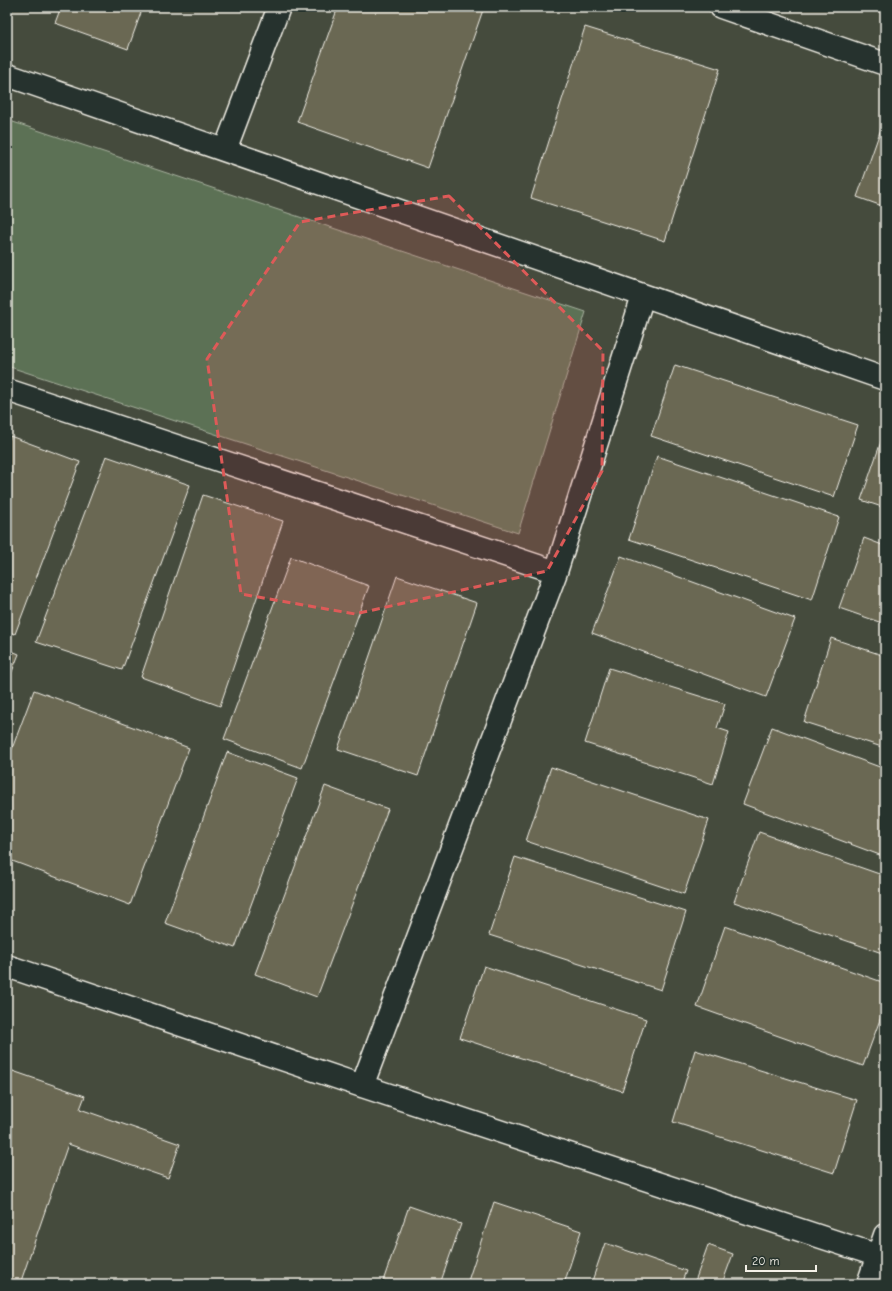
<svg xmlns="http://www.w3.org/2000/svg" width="892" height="1291" viewBox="0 0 892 1291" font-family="'Comic Neue',sans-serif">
<rect width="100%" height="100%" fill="#343e35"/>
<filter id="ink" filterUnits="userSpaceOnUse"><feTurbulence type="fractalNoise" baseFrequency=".025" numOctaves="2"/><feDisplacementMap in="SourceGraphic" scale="8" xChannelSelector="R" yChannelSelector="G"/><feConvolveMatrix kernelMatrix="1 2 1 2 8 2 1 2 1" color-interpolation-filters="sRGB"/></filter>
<g filter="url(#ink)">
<path fill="#444b3e" d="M7,7H885V1284H7Z"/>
<path fill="#5b7155" stroke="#a8b19e" d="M7,120L586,312L518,533L7,366Z"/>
<path fill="#6a6853" stroke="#f4f1e8" d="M61,7H143L128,49L55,23Z
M338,7H484L428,168L297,122Z
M585,27L720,69L665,241L531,198Z
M882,126L885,128V207L857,197Z
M675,365L858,425L834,497L651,436Z
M885,430V508L861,500Z
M10,436L80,462L15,634L7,631V444Z
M106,456L190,485L122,670L36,642Z
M657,456L839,517L812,600L629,539Z
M203,495L283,521L220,706L141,677Z
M864,538L885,546V624L839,608Z
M621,556L795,619L766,697L592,633Z
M291,557L369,586L302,768L224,739Z
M397,576L477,603L418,776L338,749Z
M831,638L885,656V748L804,722Z
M7,649L19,654L7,684Z
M609,668L725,704L717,728L729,732L713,784L585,743Z
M34,690L189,748L130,905L7,859V762Z
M772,727L885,769V857L743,804Z
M227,752L298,778L235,948L165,923Z
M551,767L709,820L684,894L526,841Z
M325,786L388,809L317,997L255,974Z
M759,832L885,876V954L734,902Z
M515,857L686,912L661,990L489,935Z
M725,926L885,983V1006L863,1066L697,1007Z
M484,966L646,1019L622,1091L460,1038Z
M695,1050L857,1100L834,1173L673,1122Z
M7,1069L85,1096L80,1109L180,1144L168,1178L68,1144L20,1284H7Z
M494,1202L581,1231L564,1284H467Z
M409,1206L461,1224L440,1284H382Z
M605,1243L686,1271L681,1284H591Z
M708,1245L733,1254L722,1284H694Z"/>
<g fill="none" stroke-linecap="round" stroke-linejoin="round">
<defs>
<path id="minor" d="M721,7L885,64
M7,75L885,379
M225,150L279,7
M7,390L556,572
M7,966L362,1086L885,1258
M362,1086L556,572L643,296
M868,1284L885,1235"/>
</defs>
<use href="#minor" stroke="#f4f1e8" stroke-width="25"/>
<use href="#minor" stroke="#26332d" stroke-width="22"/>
</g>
</g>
<path fill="#de5a58" fill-opacity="0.2" stroke="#de5a58" stroke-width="3" stroke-dasharray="8 5" stroke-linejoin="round" d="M449,196L603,351L602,471L547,571L355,614L241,594L207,359L300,222Z"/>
<rect width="892" height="1291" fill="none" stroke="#26332d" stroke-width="24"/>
<rect x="12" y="12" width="868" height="1267" fill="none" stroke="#f4f1e8" stroke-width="1.5" filter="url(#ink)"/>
<path d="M746 1265v6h70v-6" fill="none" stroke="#f4f1e8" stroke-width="2"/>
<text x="752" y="1265" font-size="12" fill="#f4f1e8" stroke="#26332d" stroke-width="3" paint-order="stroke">20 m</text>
</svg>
